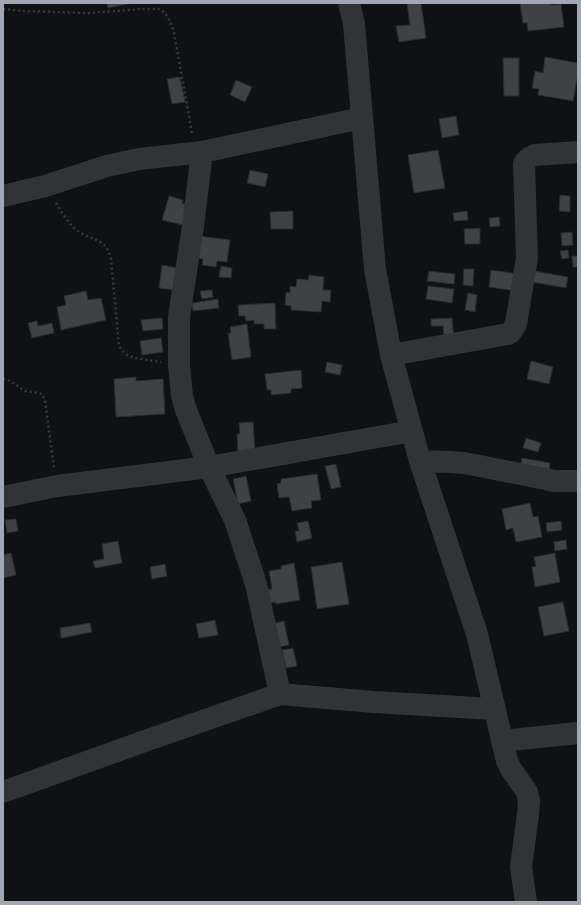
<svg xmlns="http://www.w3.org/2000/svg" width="581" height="905" viewBox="0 0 581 905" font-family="'Varela Round',sans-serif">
<rect width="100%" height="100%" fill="#101112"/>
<path fill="#3f4145" stroke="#2a2b2e" d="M107,3H133L108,8Z
M407,3H421L426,38L399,42L396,26L410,25Z
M520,3H551V5L561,4L564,27L528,31L527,23H523Z
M545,57L578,63V74L573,101L538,95L539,89L532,88L535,71L543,73Z
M503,58H519V96H504Z
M180,77L185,102L172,104L167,79Z
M236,80L252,87L245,102L230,95Z
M456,116L459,135L442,138L439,119Z
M438,150L445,188L414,193L408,155Z
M250,170L268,174L265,187L247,183Z
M560,195L570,196V212L559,211Z
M169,196L183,200L182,203L192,206L187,226L162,220Z
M293,211V229H271L270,212Z
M467,211L468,220L454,221L453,213Z
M499,217L500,226L490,227L489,218Z
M480,228V244H465L464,229Z
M572,232L573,245L562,246L561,233Z
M199,236L230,240L227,262L217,261L216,267L202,265L203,259L196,258Z
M568,250L569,258L562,259L560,251Z
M572,256H578V267H573Z
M162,265L178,268L175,290L159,288Z
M221,266L232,268L231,278L219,277Z
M464,269H474L473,286L463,285Z
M491,270L519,274L517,291L489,287Z
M429,271L455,274L454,284L427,281Z
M534,271L568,277L566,288L532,282Z
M309,275L324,277L323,290H331L330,302L322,301L321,312L291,310V306L285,305L286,292L290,293V286L296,287L297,279L308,280Z
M428,286L454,289L452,303L426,299Z
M212,290L213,297L202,299L200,291Z
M86,291L88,300L101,298L106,320L61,330L57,307L66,305L64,296Z
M468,293L477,295L475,312L465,310Z
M218,299L219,308L193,311L192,303Z
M275,303L276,329H264V324H254V320L246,321L245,316H239L238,305Z
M162,318L163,329L143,331L141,320Z
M452,318L454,340H444L443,326H431V319Z
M37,321L38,326L52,323L54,333L32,338L28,323Z
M247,324L251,357L232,360L228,333H231L230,327Z
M161,338L163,352L142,355L140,341Z
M531,361L553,367L549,384L527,379Z
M327,362L342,365L340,375L325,372Z
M301,370L302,388L291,389V393L271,395V390H267L265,374Z
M136,377V381L163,379L165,414L116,417L114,379Z
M253,422L255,452L238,453L237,434H240L239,423Z
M526,438L541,443L538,452L523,448Z
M522,458L550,463L548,476L520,470Z
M336,464L341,487L331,489L325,466Z
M317,474L321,500L311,501L312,508L292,511L289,497L279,498L277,484L281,483V479Z
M246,476L251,501L238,504L233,479Z
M530,503L533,517L538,516L542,537L516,542L513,528L506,530L502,509Z
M16,519L18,531L7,533L5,520Z
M308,521L312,538L297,542L295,531H299L297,523Z
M561,521L562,530L547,532L546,523Z
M566,540L567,549L555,551L554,542Z
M118,541L122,563L95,568L93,561L104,559L102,544Z
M11,553L16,575L3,578V555Z
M555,553L560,582L535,587L532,567L536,566L534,557Z
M342,562L349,604L317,609L311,567Z
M294,563L300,600L276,604V602L269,603L267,590L272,589L269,571L281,569V566Z
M165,564L167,576L152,579L150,567Z
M563,602L569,631L544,636L538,607Z
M215,620L218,635L199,638L196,624Z
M284,621L289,645L278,647L273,624Z
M90,623L92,632L61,638L60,628Z
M293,648L297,666L286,668L282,650Z"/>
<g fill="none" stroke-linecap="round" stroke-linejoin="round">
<path stroke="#373a3e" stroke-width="2.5" stroke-dasharray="2 3" stroke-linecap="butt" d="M3,9L22,11L89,13L141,9H160C168,15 171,23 174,33L192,133
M56,203C61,211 67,221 74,228C90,242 106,236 111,259L119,346L125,354L135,358L161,362
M3,379L10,381L25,391L38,393L42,394L45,401L54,468"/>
<path stroke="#313337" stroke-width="22" d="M349,3L354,24L375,269L391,355L420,461L477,634L507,761L511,769L527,792L529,801L528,814L521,867L526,902
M202,152L193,226L179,317V365L182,396L186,410L209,467L235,520L256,584L280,694
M3,196L45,186L107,166L139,159L202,152L362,118
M391,355L508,334L511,332L516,324L527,258L524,164C526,159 530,157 535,155L578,152
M420,461L448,462L464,463L546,479L554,481H578
M3,497L57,486L209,467L412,431
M502,741L578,733
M3,792L142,742L280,694L374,702L494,709"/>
</g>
<rect width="581" height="905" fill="none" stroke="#a1a8b4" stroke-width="8"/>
</svg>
